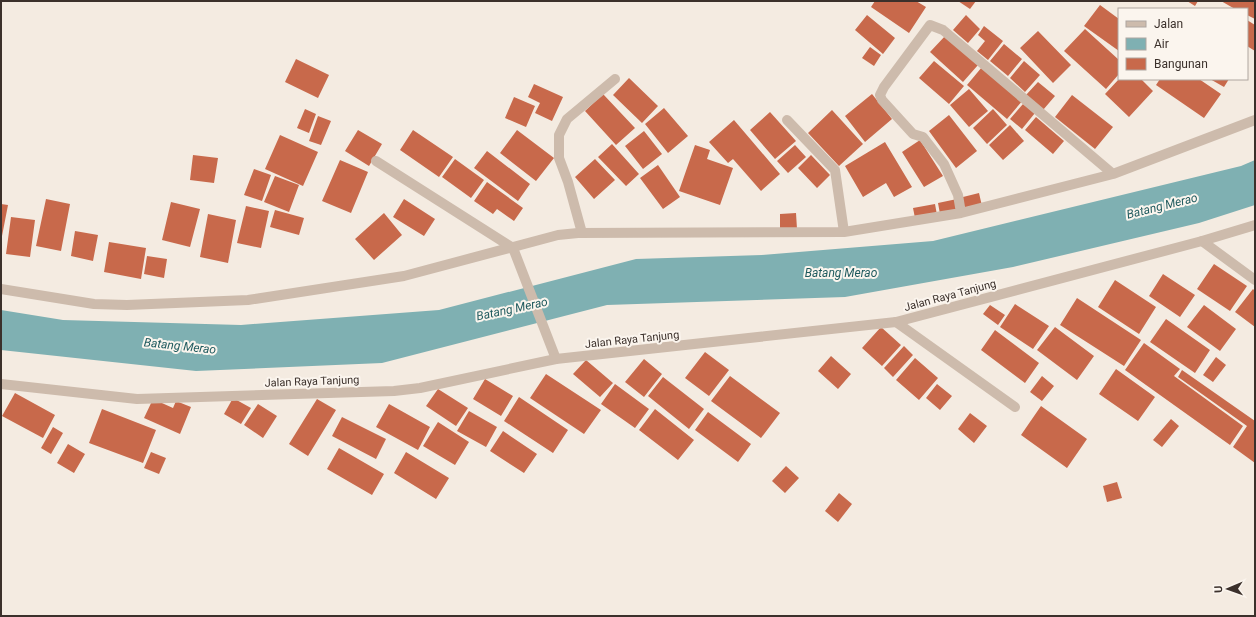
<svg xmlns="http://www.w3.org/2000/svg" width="1256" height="617" viewBox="0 0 1256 617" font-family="Roboto,sans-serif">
<rect width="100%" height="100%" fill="#f4ebe1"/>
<path fill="#7fb0b2" d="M1255,160V205L1199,223L1013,267L845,297L607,305L382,363L196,371L1,350V310L63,320L241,325L439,310L636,259L762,255L933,241L1241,166Z"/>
<path fill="#c8694b" d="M875,1H916L926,7L909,33L871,7Z
M958,1H976L970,9Z
M1187,1H1198L1195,6Z
M1221,1H1255V19L1247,15V9H1235Z
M1100,5L1119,19V51L1084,26Z
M867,15L895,38L883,54L855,30Z
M966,15L980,29L968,43L953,30Z
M1247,20L1255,25V51L1247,46Z
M984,26L1003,41L988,60L977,51L985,41L978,35Z
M1085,29L1119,60V74L1106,89L1064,51Z
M1038,31L1071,65L1053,83L1020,48Z
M946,35L978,65L963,82L930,52Z
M1004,44L1022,59L1008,76L990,61Z
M870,47L881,55L874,66L862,58Z
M296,59L329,75L318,98L285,82Z
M934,61L964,86L949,104L919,78Z
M1024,61L1040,75L1025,92L1010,78Z
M982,67L1023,100L1007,119L967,85Z
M629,78L658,106L642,123L613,95Z
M1119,79H1141L1153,91L1129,117L1105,94Z
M1160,79H1199L1221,94L1204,118L1156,85Z
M1210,79H1229L1224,87Z
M1038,82L1055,96L1043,110L1026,95Z
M534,84L563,97L552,121L535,113L540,103L528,97Z
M969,89L988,111L969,127L950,105Z
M603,94L635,128L616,145L585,111Z
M872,94L892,119L865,142L845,116Z
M1072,95L1113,127L1095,149L1055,117Z
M514,97L535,106L526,127L505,118Z
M1023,104L1035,113L1022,129L1010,119Z
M664,108L688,136L668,153L645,124Z
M305,109L316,114L309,133L297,128Z
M993,109L1007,125L987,144L973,128Z
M832,110L863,144L839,166L808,133Z
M770,112L796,141L775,159L750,130Z
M949,115L977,151L956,168L929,131Z
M318,116L331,121L321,145L309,141Z
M1036,117L1064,141L1053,154L1025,130Z
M734,120L780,174L761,191L733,159L728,163L709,142Z
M1010,125L1024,141L1003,160L989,145Z
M358,130L382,144L369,166L345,151Z
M413,130L453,157L439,177L400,150Z
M517,130L554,158L536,181L500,153Z
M644,131L662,154L643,169L625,146Z
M280,135L318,152L303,186L265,169Z
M920,140L943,176L924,187L902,152Z
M885,142L912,187L894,197L886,183L863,197L845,166Z
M612,144L639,174L626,186L598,157Z
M695,145L710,150L707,159L733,168L720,205L679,191Z
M795,145L806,157L788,173L777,161Z
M487,151L530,184L518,201L474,168Z
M193,155L218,158L214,183L190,180Z
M811,155L830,175L817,188L798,168Z
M455,159L484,180L471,198L442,177Z
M595,159L615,180L594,199L575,177Z
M340,160L368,172L351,213L322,201Z
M658,165L680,197L663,209L640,178Z
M254,169L271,175L262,201L244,195Z
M275,176L299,185L289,212L264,202Z
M487,182L523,208L514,221L497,209L493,214L474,201Z
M979,193L982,206L962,210L959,198Z
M46,199L70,204L61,251L36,246Z
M404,199L435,219L424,236L393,217Z
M957,199L960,211L940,214L938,203Z
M171,202L200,209L190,247L162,240Z
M1,204L8,205L2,236H1Z
M935,204L937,215L915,218L913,208Z
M246,206L269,211L261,248L237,243Z
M275,210L304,218L299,235L270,227Z
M384,213L402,235L374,260L355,239Z
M796,213L797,229H780V214Z
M208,214L236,220L228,263L200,257Z
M11,217L35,220L30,257L6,254Z
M75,231L98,235L93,261L71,256Z
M109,242L146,248L141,279L104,272Z
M147,256L167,259L164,278L144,274Z
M1214,264L1247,286L1230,311L1197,289Z
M1163,274L1195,295L1180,317L1149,296Z
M1115,280L1156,307L1139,334L1098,307Z
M1253,289L1255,291V327L1235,312Z
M1077,298L1141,340L1124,366L1060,325Z
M1015,304L1049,326L1033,349L1000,327Z
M990,305L1005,315L998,325L983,314Z
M1204,305L1236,329L1220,351L1187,327Z
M1166,319L1210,350L1195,373L1150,342Z
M881,327L901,345L882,366L862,348Z
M1055,327L1094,356L1077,380L1037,350Z
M995,330L1039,363L1025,383L981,350Z
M1144,343L1180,369L1174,376L1243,426L1230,445L1125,370Z
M904,346L913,355L893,377L884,368Z
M705,352L729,370L709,396L685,378Z
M831,356L851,374L838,389L818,371Z
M1216,357L1226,365L1213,382L1203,375Z
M915,358L938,378L919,400L896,380Z
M644,359L662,374L644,397L625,382Z
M586,360L613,383L600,397L573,374Z
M1116,369L1155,397L1138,421L1099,394Z
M1182,370L1255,421V463L1233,447L1247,426L1178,377Z
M546,374L601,410L584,434L530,398Z
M730,376L780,413L761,438L711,401Z
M1042,376L1054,386L1042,401L1030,392Z
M663,377L704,409L689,429L648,396Z
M485,379L513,396L501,416L473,399Z
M615,384L649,409L635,428L601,404Z
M937,384L952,396L940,410L926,398Z
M438,389L468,408L456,426L426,406Z
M15,393L55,415L43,438L2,416Z
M519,397L568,430L553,453L504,421Z
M233,398L251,408L241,424L224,414Z
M153,399L173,408L176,401L191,407L180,434L144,418Z
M317,399L336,410L308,456L289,444Z
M258,404L277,416L263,438L244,425Z
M389,404L430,427L418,450L376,427Z
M1041,406L1087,439L1067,468L1021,435Z
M102,409L156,430L143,463L89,443Z
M655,409L694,440L678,460L639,430Z
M469,411L497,427L486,447L457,431Z
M708,412L751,444L738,462L695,430Z
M970,413L987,426L974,443L958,429Z
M342,417L386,439L376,459L332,436Z
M1171,419L1179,426L1162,447L1153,440Z
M438,422L469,442L455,465L423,446Z
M53,427L63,433L51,454L41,448Z
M503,431L537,454L524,473L490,451Z
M68,444L85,454L74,473L57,463Z
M339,448L384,474L372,495L327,469Z
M151,452L166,458L159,474L144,468Z
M406,452L449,478L436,499L394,473Z
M786,466L799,478L785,493L772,481Z
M1117,482L1122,498L1107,502L1103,486Z
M839,493L852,504L838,522L825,511Z"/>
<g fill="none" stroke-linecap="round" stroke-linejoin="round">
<path stroke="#cdbbac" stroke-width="10" d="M787,120L835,170L844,232
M376,161L513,248L556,359
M961,213L958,195L944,164L923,137L913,134L882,100L880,95L884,87L930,25L943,30L1113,174
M582,233L568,182L559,158V135L567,119L615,79
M1202,241L1255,280
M1,289L94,304L127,305L248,300L404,276L558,235L578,233L844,232L961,213L1113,174L1255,120
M896,322L1015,407"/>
<path stroke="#cdbbac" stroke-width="10" d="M1,384L137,399L394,391L420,388L556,359L896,322L1202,241L1255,225"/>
</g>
<g text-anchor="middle" stroke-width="4" stroke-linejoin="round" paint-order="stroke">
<g font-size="11" fill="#3b302b" stroke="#fbf5ee">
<text transform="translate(950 295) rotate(-15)" y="4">Jalan Raya Tanjung</text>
<text transform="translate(632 339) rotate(-6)" y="4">Jalan Raya Tanjung</text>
<text transform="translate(312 381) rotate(-2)" y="4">Jalan Raya Tanjung</text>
</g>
<g font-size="12" font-style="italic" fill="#1f5a5e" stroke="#fbf5ee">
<text transform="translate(1162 206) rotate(-14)" y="4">Batang Merao</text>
<text x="841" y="277">Batang Merao</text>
<text transform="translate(512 309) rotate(-12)" y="4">Batang Merao</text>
<text transform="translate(180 346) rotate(6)" y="4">Batang Merao</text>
</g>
</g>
<rect width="1256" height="617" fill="none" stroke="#3b302b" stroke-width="4"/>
<rect x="1118" y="8" width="130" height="72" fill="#fbf5ee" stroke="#aea6a0"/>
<rect x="1126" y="21" width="20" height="6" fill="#cdbbac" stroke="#aea6a0"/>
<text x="1154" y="28" font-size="12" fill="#3b302b">Jalan</text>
<rect x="1126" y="38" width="20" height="12" fill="#7fb0b2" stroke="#aea6a0"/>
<text x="1154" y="48" font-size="12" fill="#3b302b">Air</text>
<rect x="1126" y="58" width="20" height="12" fill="#c8694b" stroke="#aea6a0"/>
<text x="1154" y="68" font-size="12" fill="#3b302b">Bangunan</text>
<g transform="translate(1228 589) rotate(268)" stroke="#fbf5ee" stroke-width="3" paint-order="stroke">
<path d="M0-3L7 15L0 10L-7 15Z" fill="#3b302b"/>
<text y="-6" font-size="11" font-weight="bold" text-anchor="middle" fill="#3b302b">U</text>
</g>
</svg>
